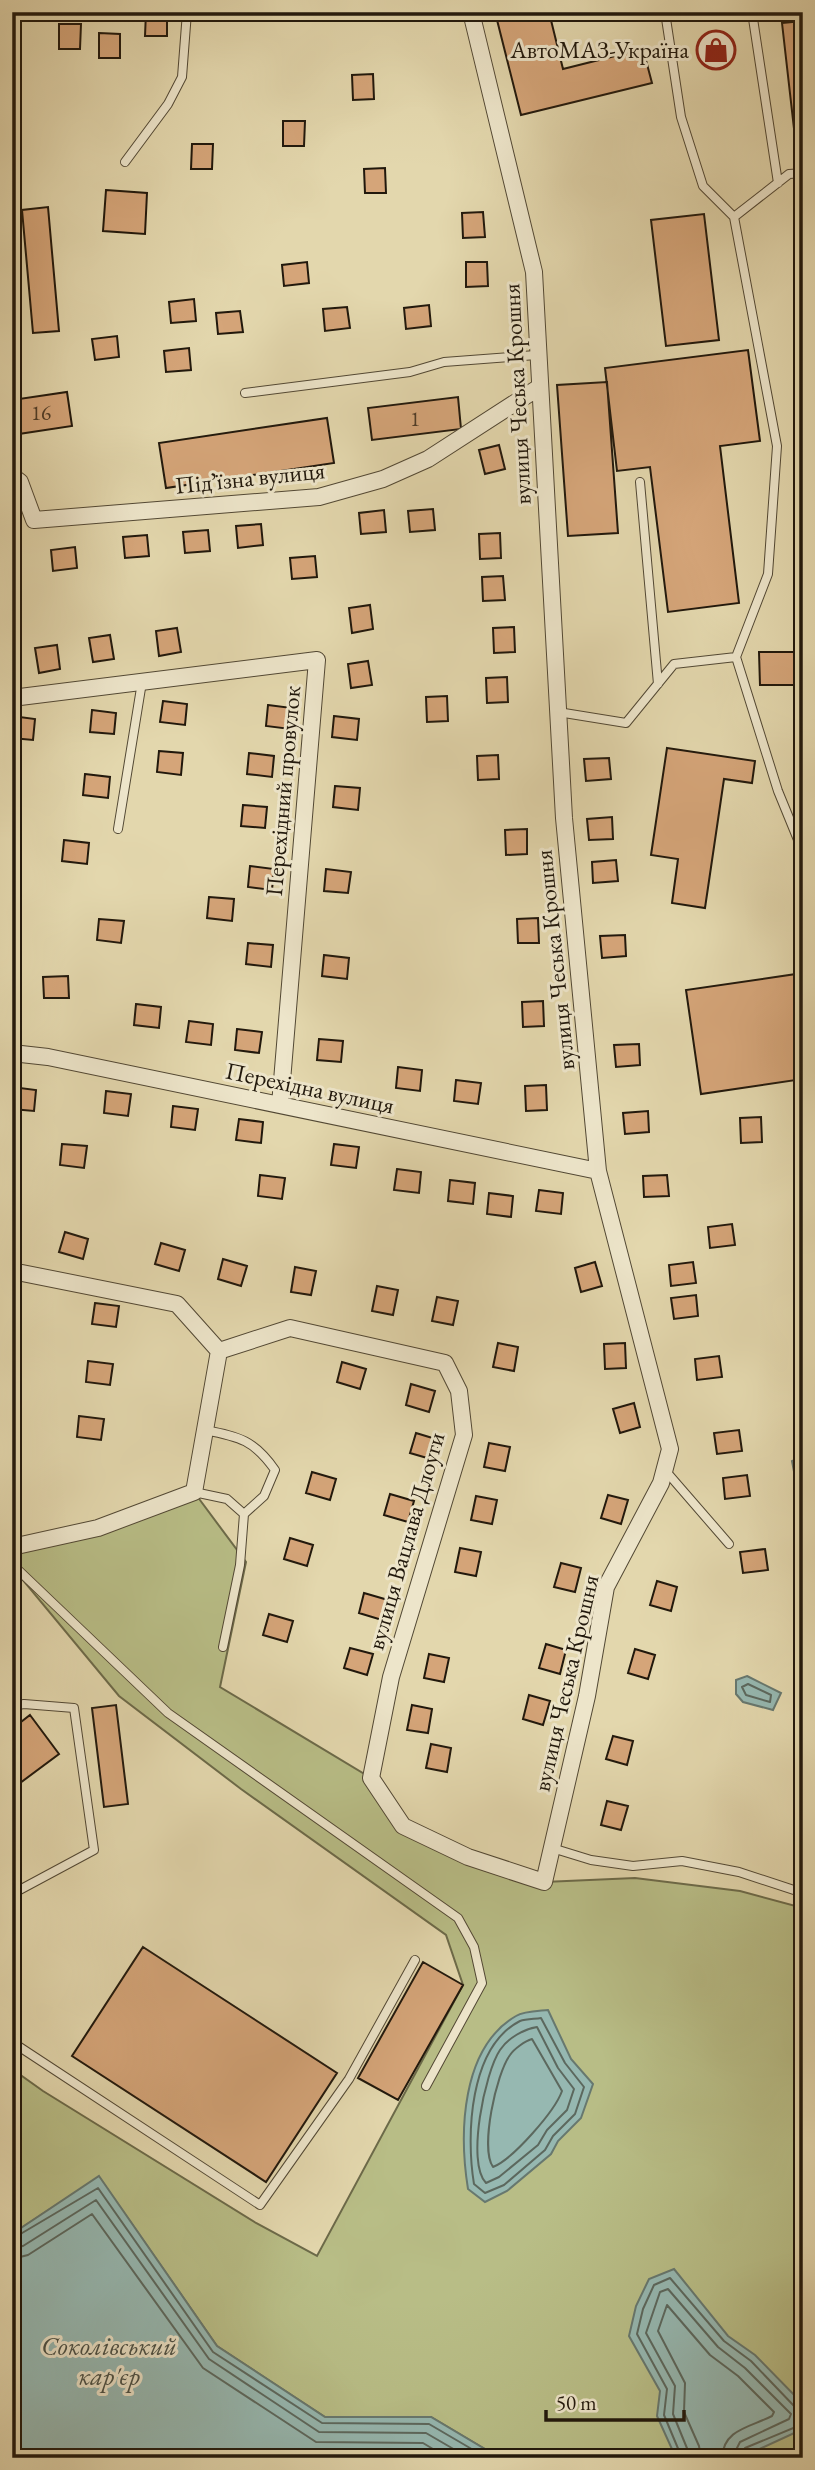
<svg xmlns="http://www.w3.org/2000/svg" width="815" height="2470" viewBox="0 0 815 2470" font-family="'EB Garamond',serif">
<rect width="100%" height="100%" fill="#e3d7ad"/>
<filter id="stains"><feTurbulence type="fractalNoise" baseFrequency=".00286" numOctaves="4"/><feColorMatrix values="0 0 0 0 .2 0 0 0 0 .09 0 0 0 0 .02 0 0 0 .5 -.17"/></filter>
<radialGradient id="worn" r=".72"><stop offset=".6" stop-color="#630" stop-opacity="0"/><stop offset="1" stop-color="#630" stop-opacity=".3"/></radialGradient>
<path fill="#b8bd86" stroke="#6c6a49" stroke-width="2" d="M194,1492L246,1562L220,1687L371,1778L403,1826L544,1882L635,1878L740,1891L803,1908V2458H500L431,2417H325L217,2346L99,2177L12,2234V2069L43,2091L256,2223L317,2256L463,1985L446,1935L241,1789L119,1696L12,1567V1547Z"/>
<path fill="#96b8b1" stroke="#67786f" stroke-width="2" d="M803,1456V1483L796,1482L792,1461Z
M747,1676L781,1693L773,1710L743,1702L736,1694V1680Z
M548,2010L571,2059L593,2084L581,2118L558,2141L551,2154L507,2191L485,2202L468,2189C459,2133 461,2048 516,2016C524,2011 539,2011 548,2010Z
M99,2176L217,2346L325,2417H431L500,2458H12V2234Z
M674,2269L728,2336L755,2355L803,2404V2429L740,2458H676L657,2416L660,2391L629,2336L636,2306L649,2279Z"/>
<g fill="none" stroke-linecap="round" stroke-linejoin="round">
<path stroke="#5c685e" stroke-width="2" d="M748,1684L771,1695L770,1702L746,1695L742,1687Z
M541,2018L565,2063L584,2087L575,2114L553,2136L545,2150L504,2185L485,2193L474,2184C466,2136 469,2047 520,2021C526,2019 535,2019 541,2018Z
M537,2027L558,2068L574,2089L567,2110L547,2130L538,2145L499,2177L486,2183C466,2163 485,2072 500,2050C508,2038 524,2029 537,2027Z
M532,2039L562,2091C555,2111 513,2159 493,2167C480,2148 496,2074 510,2055C514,2049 525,2041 532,2039Z
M12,2239L98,2188L213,2352L322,2423L429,2424L487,2458
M12,2248L23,2246L96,2200L209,2359L319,2432L426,2433L469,2458
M12,2259L28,2255L92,2214L203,2368L316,2442L423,2443L448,2458
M682,2458L664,2415L667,2389L637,2334L643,2309L654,2285L670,2278L724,2341L751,2361L795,2407L803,2408
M691,2458L673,2414L675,2386L646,2333L660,2292L668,2289L718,2347L745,2368L791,2414L789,2419L740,2442L732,2458
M701,2458L699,2446L684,2412L685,2383L658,2331L667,2305L710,2355L738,2376L774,2412L772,2416C751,2427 723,2429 722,2458
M741,2458L745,2448L803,2424"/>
</g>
<path fill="#d5a579" stroke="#21180c" stroke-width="2" d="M146,12H167V36H145Z
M224,12H245V15H224Z
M495,12H549L563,69L643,49L652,83L521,115Z
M803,21V154L797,155L782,23Z
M59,24H81L80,49H59Z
M99,33L120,34V58H99Z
M373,74L374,99L353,100L352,75Z
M283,121H305L304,146H283Z
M192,144H213L212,169H191Z
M385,168L386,193H365L364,169Z
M106,190L147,193L145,234L103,231Z
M48,207L59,331L33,333L22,210Z
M483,212L485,237L463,238L462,213Z
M704,214L719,340L666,346L651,220Z
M307,262L309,283L284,286L282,265Z
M466,262H487L488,286L466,287Z
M194,299L196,321L171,323L169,302Z
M429,305L431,326L406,329L404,308Z
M347,307L350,328L325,331L323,309Z
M240,311L243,332L218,334L216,313Z
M117,336L119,357L95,360L92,339Z
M189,348L191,370L166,372L164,351Z
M748,350L760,441L720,446L739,603L668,612L650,467L617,471L605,368Z
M798,357H803V419Z
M607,382L618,533L568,536L557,385Z
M67,392L72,426L12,435V400Z
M458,397L461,429L372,440L368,408Z
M327,418L334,463L166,488L159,443Z
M499,445L505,469L485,474L479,450Z
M433,509L435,530L410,532L408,511Z
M384,510L386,532L361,534L359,513Z
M261,524L263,545L238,548L236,526Z
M208,530L210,551L185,553L183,532Z
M500,533L501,558L480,559L479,534Z
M147,535L149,556L125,558L123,537Z
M75,547L77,568L53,571L51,550Z
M315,556L317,577L292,579L290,558Z
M503,576L505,600L483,601L482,577Z
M370,605L373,629L352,633L349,608Z
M514,627L515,652L494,653L493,628Z
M177,628L181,652L159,656L156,631Z
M110,635L114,659L93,662L89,638Z
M57,645L60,669L39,673L35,648Z
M759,652H799V685H760Z
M368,661L372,685L351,688L348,664Z
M507,677L508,702L487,703L486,678Z
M447,696L448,721L427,722L426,697Z
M163,701L187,704L185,725L160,722Z
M268,705L292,708L290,729L266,726Z
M92,710L116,713L114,734L90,732Z
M12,716L35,719L33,740L12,738Z
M334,716L359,719L357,740L332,737Z
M667,748L755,761L752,783L724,779L705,908L672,903L678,859L651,855Z
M159,751L183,753L181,775L157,772Z
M249,753L274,756L272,777L247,774Z
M498,755L499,779L478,780L477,756Z
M609,758L611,779L586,781L584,759Z
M85,774L110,777L108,798L83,795Z
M12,777L20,778L18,799H12Z
M335,786L360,788L358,810L333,807Z
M243,805L267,807L265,828L241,826Z
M612,817L613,839L589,840L587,819Z
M527,829V854L506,855L505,830Z
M64,840L89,843L87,864L62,861Z
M616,860L618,881L593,883L592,862Z
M250,866L274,869L272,890L248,887Z
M326,869L351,872L348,893L324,891Z
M209,897L234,899L232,921L207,918Z
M538,918L539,943H518L517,919Z
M99,919L124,921L121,943L97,940Z
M625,935L626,956L602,958L600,936Z
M248,943L273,945L271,967L246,964Z
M324,955L349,958L347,979L322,976Z
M803,973V1079L701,1094L686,990Z
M68,976L69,998H44L43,977Z
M543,1001L544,1026L523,1027L522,1002Z
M136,1004L161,1007L159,1028L134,1025Z
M189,1021L213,1024L211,1045L186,1042Z
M237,1029L262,1032L259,1053L235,1050Z
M319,1039L343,1041L341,1062L317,1060Z
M639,1044L640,1065L616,1067L614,1045Z
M398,1067L422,1070L420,1091L396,1088Z
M456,1080L481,1083L478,1104L454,1101Z
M546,1085L547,1110L526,1111L525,1086Z
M12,1087L36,1090L34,1111L12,1109Z
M106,1091L131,1094L128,1116L104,1113Z
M173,1106L198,1109L195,1130L171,1127Z
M648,1111L649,1132L625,1134L623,1113Z
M761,1117L762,1142L741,1143L740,1118Z
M239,1119L263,1122L261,1143L236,1140Z
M62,1144L87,1146L84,1168L60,1165Z
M334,1144L359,1147L356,1168L331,1165Z
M397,1169L421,1172L419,1193L394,1190Z
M260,1175L285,1178L282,1199L258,1196Z
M667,1175L669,1196L644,1197L643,1176Z
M450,1180L475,1183L473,1204L448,1201Z
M539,1190L563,1193L561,1214L536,1211Z
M489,1193L513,1196L511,1217L487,1214Z
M732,1224L735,1245L710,1248L708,1227Z
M65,1232L88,1239L83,1259L59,1252Z
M161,1243L185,1250L179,1271L155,1264Z
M223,1259L247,1266L241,1286L218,1279Z
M595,1262L602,1286L581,1292L575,1268Z
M693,1262L696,1283L671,1286L669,1265Z
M295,1267L316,1271L311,1295L291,1292Z
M377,1286L398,1290L393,1315L372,1311Z
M696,1295L698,1316L674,1319L671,1298Z
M437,1297L458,1301L453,1325L432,1321Z
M95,1303L119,1306L116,1327L92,1324Z
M498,1343L518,1347L514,1371L493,1367Z
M625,1343L626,1368L605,1369L604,1344Z
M719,1356L722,1377L697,1380L695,1359Z
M88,1361L113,1364L110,1385L86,1382Z
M342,1362L366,1369L360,1389L337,1382Z
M411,1384L435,1391L429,1412L406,1405Z
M634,1403L640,1427L620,1433L613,1409Z
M79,1416L104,1419L101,1440L77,1437Z
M739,1430L742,1451L717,1454L714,1433Z
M416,1433L439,1440L434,1460L410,1453Z
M489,1443L510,1447L505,1471L484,1467Z
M312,1472L336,1479L330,1500L306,1493Z
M747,1475L750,1496L725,1499L723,1478Z
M390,1494L414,1501L408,1522L384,1515Z
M608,1495L628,1500L621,1524L601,1518Z
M476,1496L497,1500L492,1524L471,1520Z
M290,1538L313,1545L307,1566L284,1559Z
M460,1548L481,1552L476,1576L455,1572Z
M765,1549L768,1570L743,1573L740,1552Z
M561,1563L581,1568L575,1592L554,1587Z
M657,1581L677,1587L671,1611L650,1605Z
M364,1593L388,1600L382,1620L359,1613Z
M269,1614L293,1621L287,1642L263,1635Z
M546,1644L566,1650L560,1674L539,1668Z
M350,1648L373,1654L367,1675L344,1668Z
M635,1649L655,1655L648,1679L628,1673Z
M429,1654L449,1658L444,1682L424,1678Z
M529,1695L550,1701L543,1725L523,1719Z
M116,1705L128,1804L104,1807L92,1708Z
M412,1705L432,1709L428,1733L407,1730Z
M30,1715L59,1754L12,1789V1729Z
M613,1736L633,1741L627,1765L606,1759Z
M431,1744L451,1748L447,1772L426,1768Z
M607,1801L628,1806L621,1830L601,1825Z
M143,1947L337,2073L266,2182L72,2056Z
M423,1962L463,1985L398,2100L358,2078Z"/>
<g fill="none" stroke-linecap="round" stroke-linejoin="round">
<defs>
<path id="lane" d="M665,12L681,117L703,186L734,217L777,446L768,574L736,657L778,791L803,852
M752,12L778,183
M665,14L680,12
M125,162L168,104L182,77L187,12
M734,217L789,174L803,173
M12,309V345
M245,393L410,372L444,362L536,355
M640,482L658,684
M558,712L626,723L674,664L736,657
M118,829L142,682
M205,1430C240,1437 254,1440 275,1470L264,1496L244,1514
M664,1469L729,1544
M194,1492L227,1499L244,1514L240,1565L223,1647
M12,1564L168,1713L458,1918L474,1947L482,1983L426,2086
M12,1706L24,1704L74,1708L94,1850L12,1894
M552,1848L591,1860L633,1866L682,1861L739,1872L803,1893
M12,2042L260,2205L349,2079L415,1960"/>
<path id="street" d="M12,476L20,482L34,520L319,497L383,479L428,459L538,388
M12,698L317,660L280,1105
M12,1053L48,1057L598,1171
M12,1271L177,1304L219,1351L290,1328L445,1363L459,1391L464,1435L391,1677L371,1778L403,1826L468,1857L544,1882L587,1696L606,1587L661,1483L670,1449L598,1171L564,818L534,272L471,12
M12,1547L98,1528L194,1492L219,1351"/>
</defs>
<use href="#lane" stroke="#524834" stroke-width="10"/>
<use href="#street" stroke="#524834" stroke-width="18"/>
<use href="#lane" stroke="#ede5ca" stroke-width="8"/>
<use href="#street" stroke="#ede5ca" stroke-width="16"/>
</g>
<defs>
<symbol id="shop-ring" viewBox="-11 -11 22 22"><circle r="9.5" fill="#ede5ca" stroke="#8f2418" stroke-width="1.5"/><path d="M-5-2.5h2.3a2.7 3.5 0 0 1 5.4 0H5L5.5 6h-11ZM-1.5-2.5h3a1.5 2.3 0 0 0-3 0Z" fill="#8f2418"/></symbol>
</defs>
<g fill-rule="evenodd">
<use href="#shop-ring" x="694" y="28" width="44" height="44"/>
</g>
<g text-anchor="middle" stroke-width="6" stroke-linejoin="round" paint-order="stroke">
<g font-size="21" fill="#4e3b27">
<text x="41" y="420">16</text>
<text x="415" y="426">1</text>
</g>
<g font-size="24" fill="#21180c" stroke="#ede5ca" text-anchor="end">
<text x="689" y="58">АвтоМАЗ-Україна</text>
</g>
<g font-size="24" fill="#21180c" stroke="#ede5ca">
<text transform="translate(517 394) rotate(-93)" y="8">вулиця Чеська Крошня</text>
<text transform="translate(250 478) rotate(-6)" y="8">Підʼїзна вулиця</text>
<text transform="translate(283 791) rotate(-85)" y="8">Перехідний провулок</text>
<text transform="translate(555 960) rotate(-96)" y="8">вулиця Чеська Крошня</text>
<text transform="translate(310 1088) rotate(12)" y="8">Перехідна вулиця</text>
<text transform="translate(406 1541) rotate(-74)" y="8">вулиця Вацлава Длоуги</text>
<text transform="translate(566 1683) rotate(-77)" y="8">вулиця Чеська Крошня</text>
</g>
<g font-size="26" font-style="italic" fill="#4a5046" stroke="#ede5ca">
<text x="109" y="2355">Соколівський<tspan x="109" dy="30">кар'єр</tspan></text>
</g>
</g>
<rect width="815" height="2470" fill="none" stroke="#e3d7ad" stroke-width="42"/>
<rect x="14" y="14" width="787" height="2442" fill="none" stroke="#21180c" stroke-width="3.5"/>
<rect x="21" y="21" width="773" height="2428" fill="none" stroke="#21180c" stroke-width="2"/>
<path d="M546 2410v10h138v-10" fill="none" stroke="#21180c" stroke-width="3.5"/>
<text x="556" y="2410" font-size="21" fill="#21180c" stroke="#ede5ca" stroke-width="5" paint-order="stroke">50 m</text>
<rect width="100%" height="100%" filter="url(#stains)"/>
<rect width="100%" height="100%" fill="url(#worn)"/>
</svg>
